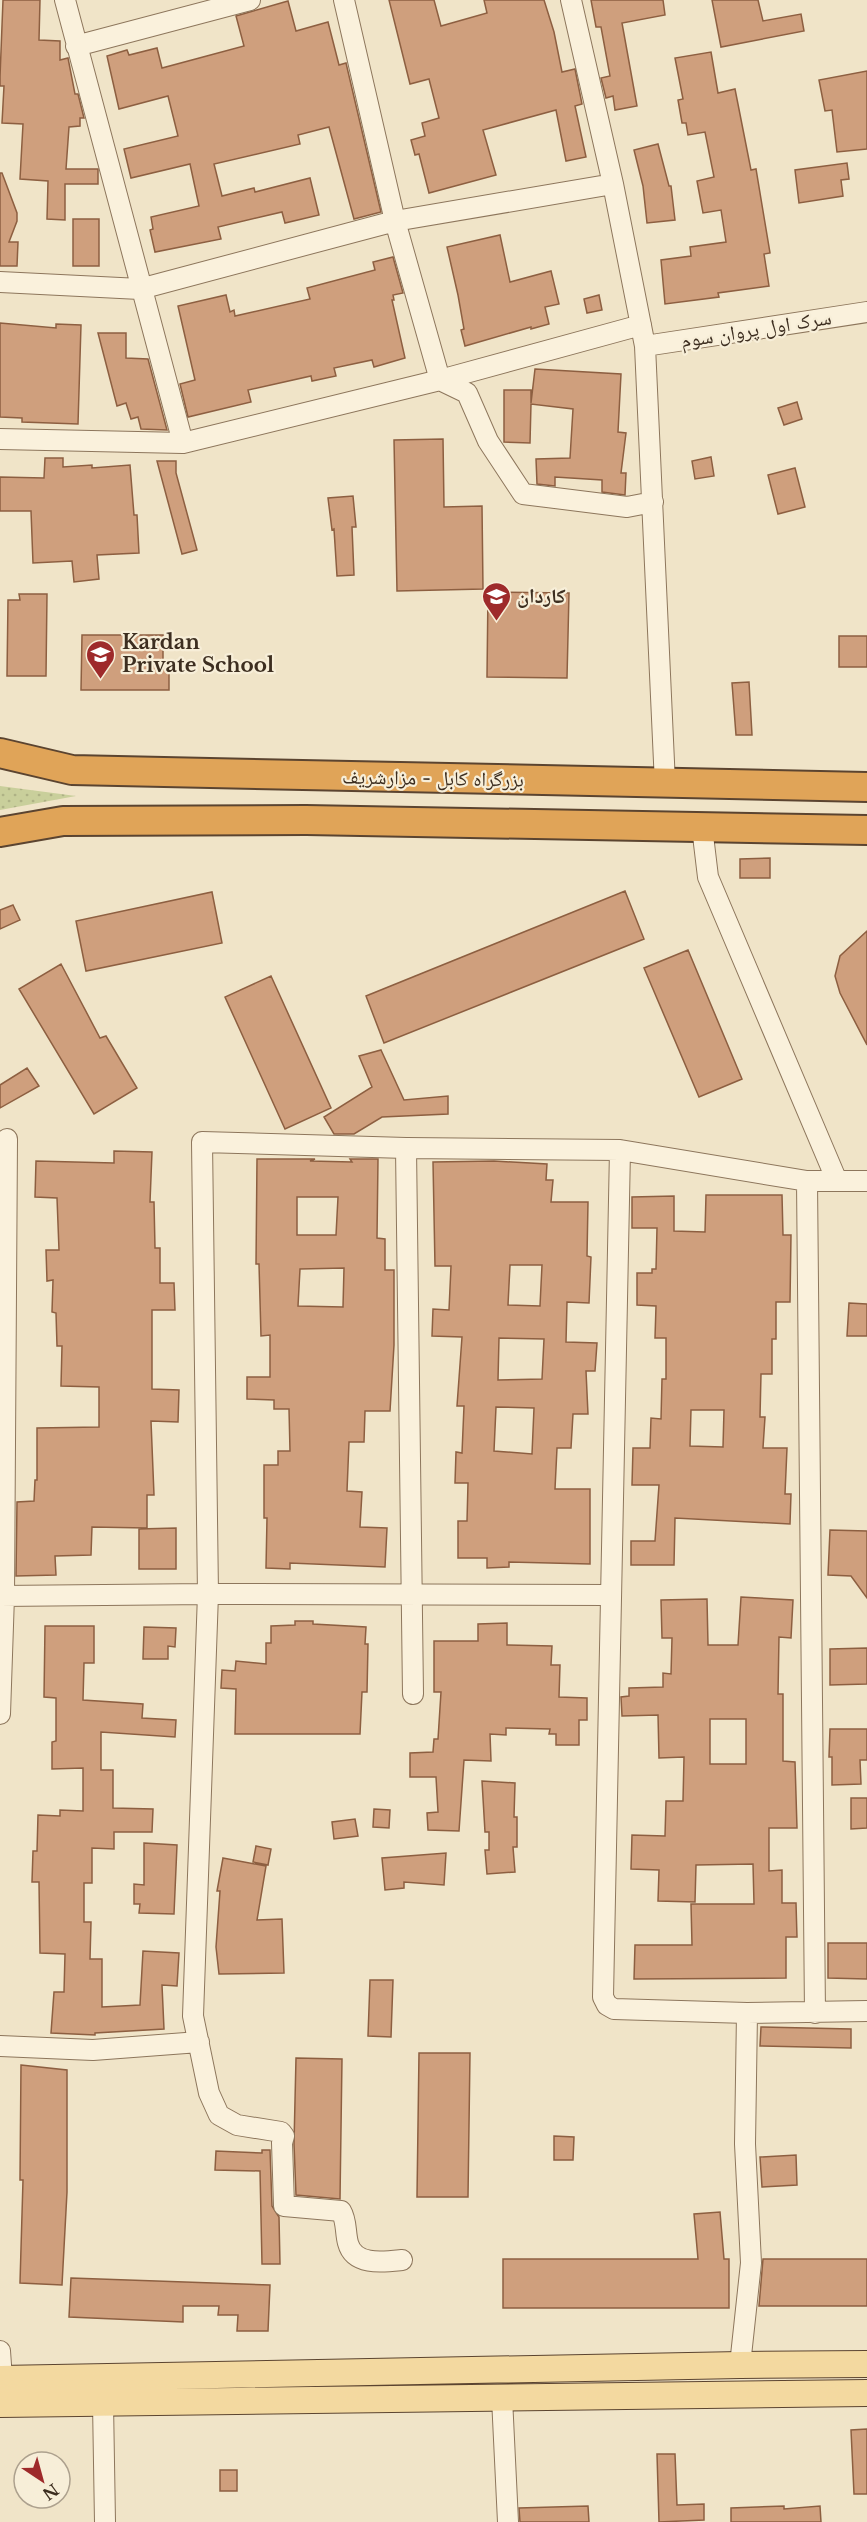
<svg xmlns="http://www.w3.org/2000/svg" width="867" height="2522" viewBox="0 0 867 2522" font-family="'Libre Baskerville','Noto Naskh Arabic',serif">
<defs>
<pattern id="grass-dots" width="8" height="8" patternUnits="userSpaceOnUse" patternTransform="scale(1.5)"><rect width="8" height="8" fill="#c9cf9b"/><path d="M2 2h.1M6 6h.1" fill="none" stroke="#aeb285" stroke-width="1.8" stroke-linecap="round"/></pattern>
</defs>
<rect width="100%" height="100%" fill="#f0e4c8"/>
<path fill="url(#grass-dots)" d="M0,786L76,796L0,810Z"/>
<path fill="#cf9f7d" stroke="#8d5f41" stroke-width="1.5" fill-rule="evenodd" d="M3,0H40L39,40L60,41V60L68,58L75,94H78L84,118H80V126L69,127L66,169H98V184H65V220L47,219L48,181L20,179L23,124L2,123L4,86H0V77Z
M389,0H434L441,26L487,13L484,0H544L554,32L562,72L575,69L582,104L575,106L586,157L566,161L556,110L483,130L496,175L429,193L419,154L415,155L411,140L425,136L422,123L439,118L429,79L410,84Z
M591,0H663L665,15L622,23L637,106L615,110L613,96L606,98L601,78L610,76L601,27H596Z
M712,0H758L763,21L801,14L804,31L721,47Z
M288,1L296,31L328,22L339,65L346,63L381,212L354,219L329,127L298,135L300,144L214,164L222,196L254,188L255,192L310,178L319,215L285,223L282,212L218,227L221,239L155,252L150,230L153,229L151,217L199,206L190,164L131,178L124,149L178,136L168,96L119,109L107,56L127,50L129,55L157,48L162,68L244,46L236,16Z
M711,52L718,93L735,89L751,170L756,169L770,253L764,254L769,286L718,293L719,297L665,304L661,260L691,256L690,247L726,242L721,210L703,213L697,181L714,177L705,132L688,135L686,123H682L678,100L683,99L675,58Z
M867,71V149L837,152L832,110L825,111L819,80Z
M658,144L669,186H671L675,220L647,223L643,186L634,150Z
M847,163L849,179L841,180L843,196L799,203L795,170Z
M0,173H2L17,213V221L9,242H18L17,266H0Z
M73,219H99V266H73Z
M500,235L510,282L551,271L559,304L545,307L549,324L531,329V327L465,346L461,330L464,329L458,295L447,247Z
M393,257L403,293L393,295L394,300H392L405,358L374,367L372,360L334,368L336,376L312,381L311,376L248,390L251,402L188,417L180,384L195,380L178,306L226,295L230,312L234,310L235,316L310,299L307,288L375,270L373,262Z
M599,295L602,310L587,313L584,299Z
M0,323L56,328V324L81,325L78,424L22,422V418L0,417Z
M98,333H126V358L148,359L167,430L141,429L138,417L131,419L126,403L117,406Z
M535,369L621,374L618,432L626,433L621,473H626L625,495L602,492V480L555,477V486L537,484L536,459L570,458L573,409L531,404L530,443L504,442V390H531V403Z
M797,402L802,419L784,425L778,408Z
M443,439L444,507L482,506L483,589L397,591L394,440Z
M711,457L714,476L695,479L692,461Z
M45,458H63V467L92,465V468L130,465L134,515H137L139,553L97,555L99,579L74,582L72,561L33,563L31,511H0V477L44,478Z
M157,461H176V473L197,550L182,554Z
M795,468L805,507L778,514L768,475Z
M353,496L356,527H352L354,575L337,576L334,529L332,530L328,498Z
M488,592L569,593L567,678L487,677Z
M19,594H47L46,676H7L8,600H20Z
M82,635H163V669H169V690H81Z
M839,636H867V667H839Z
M749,682L752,735H736L732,683Z
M770,858V878H740V859Z
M625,891L644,939L384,1043L366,996Z
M212,892L222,943L86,971L76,921Z
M13,905L20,920L0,929V910Z
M867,931V1045L840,993L835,976L840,956Z
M688,950L742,1079L699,1097L644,968Z
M61,964L100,1038L106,1036L137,1088L94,1114L19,989Z
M271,976L331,1108L285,1129L225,997Z
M381,1050L404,1100L448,1096V1114L382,1117L354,1134H334L324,1117L372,1087L359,1056Z
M27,1068L39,1086L0,1108V1085Z
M114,1151L152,1152L150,1202H154L155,1248H160V1283H174L175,1310H152V1389L179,1390L178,1422L151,1421L154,1495H147V1528L92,1527L91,1555L55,1556L56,1575L16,1576L17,1502L34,1501L35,1480H37V1428L99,1427V1387L61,1386L62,1346H57L56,1313L52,1312L53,1280L47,1281L46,1250H59L57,1198L35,1197L36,1161L114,1163Z
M257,1159H315L310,1161L352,1162L350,1159H378L377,1238L385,1239V1270H394V1345L390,1411H365L364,1442H349L347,1491L362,1492L360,1527L387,1528L385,1567L290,1563V1569L266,1568L267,1518H264V1465H278V1451H290L289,1409H274V1400L247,1399V1377H270V1335L261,1336L259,1264H256ZM297,1197H338L336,1235H297ZM344,1268L343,1307L298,1306L300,1269Z
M494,1161L547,1164L546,1180H553L551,1202H588L587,1256L591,1257L589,1303L567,1302L566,1342L597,1343L595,1371H586L588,1414H573L571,1448H557L555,1489H590V1564L509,1562V1567L487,1568V1558H458V1521H467L468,1483H455L456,1452L462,1453L464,1406H457L462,1337L432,1336L433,1309L449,1310L451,1266H435L433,1162ZM510,1265H542L540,1306L508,1305ZM499,1338L544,1339L542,1379L498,1380ZM496,1407L534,1408L532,1454L494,1451Z
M706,1195H782L783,1235H791L790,1302H776V1339H772V1374H761L760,1417H765L763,1448H787L785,1494H791L790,1524L675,1518L674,1565H631V1541H655L659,1485H632L633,1448H650L651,1418L661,1419L662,1379H666V1338H655L656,1306L637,1305V1273H652V1269H656L657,1228H632V1197L674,1196V1231L705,1232ZM691,1410H724L723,1447L690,1446Z
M849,1303L867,1304V1336H847Z
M176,1528V1569H139V1529Z
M830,1530L867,1531V1598L851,1576L828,1575Z
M741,1597L793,1600L791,1638L779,1637L778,1694H783V1761L795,1762L797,1828H769V1871L782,1870V1903H796L797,1937H786V1978L634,1979L635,1945H692L691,1904H754L753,1864L696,1865L695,1902L658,1901L659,1870L631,1869L632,1835L665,1836L666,1801H683L684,1757L659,1758L658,1715L622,1716L621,1697L629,1696V1688L663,1687V1673L671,1674L672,1638H662L661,1600L707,1599L708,1645H738ZM710,1719H746V1764H710Z
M295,1621H313V1624L366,1627L365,1644H368L367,1692H362L360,1734H235L236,1689L221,1688L222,1670L235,1671L236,1661L266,1664V1643H271V1626L295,1625Z
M507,1623V1645L552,1646L551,1665H560L559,1697L587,1698V1720H579V1745H556V1734H549L550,1729L506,1728V1735L490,1734L491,1761L464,1760L459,1831L428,1830L427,1813L438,1812L436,1777H410V1753L433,1752L434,1739H438L441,1692H434V1641H478V1624Z
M45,1626H94V1663H84L83,1700L143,1704L142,1718L176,1720L175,1737L101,1732V1770H113V1808L153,1809L152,1832H114V1849L92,1848V1883H84V1922H91L90,1959H102V2007L140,2005L143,1951L179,1953L177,1986L162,1985L164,2029L95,2033V2035L51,2033L54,1992H64L65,1954L40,1953L39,1882H32L33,1851H37L38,1815L60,1816V1810L83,1811V1768L52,1769V1742L56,1741V1698L44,1697Z
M144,1627L176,1628L175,1647L168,1646V1659H143Z
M867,1648V1684L830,1685V1649Z
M830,1729H867V1760H860L861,1784L832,1785V1757H829Z
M482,1781L515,1783L514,1817H517V1847H513L515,1872L487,1874L485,1850H489V1832H485Z
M851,1798H867V1828L851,1829Z
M374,1809L390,1810L389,1828L373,1827Z
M355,1819L358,1836L334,1839L332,1822Z
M144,1843L177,1845L174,1914L139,1913L140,1904H134V1884L144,1885Z
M256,1846L271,1849L268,1865L253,1862Z
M446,1853L444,1885L404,1882V1888L385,1890L382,1858Z
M223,1858L266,1866L257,1920L282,1919L284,1973L219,1974L216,1947L220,1891H217Z
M828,1943H867V1979L828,1978Z
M370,1980H393L391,2037L368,2036Z
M761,2027L851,2029V2048L760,2046Z
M419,2053H470L468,2197H417Z
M296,2058L342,2059L340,2199L296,2195L294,2144Z
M21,2065L67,2070V2192L62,2285L20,2283L23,2180H20Z
M554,2136L574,2137L573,2160H554Z
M262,2150H270L272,2206L279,2217L280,2264H262L260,2171L215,2170L216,2151L262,2153Z
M796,2155L797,2185L762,2187L760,2157Z
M720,2212L724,2259H729V2308H503V2259H698L694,2214Z
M763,2259H867V2306H759Z
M71,2278L270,2285L268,2331H237L238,2315H218L219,2306H183V2322L69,2317Z
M867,2429V2494H854L851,2430Z
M657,2454H675L677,2505L704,2504V2520L659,2522Z
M220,2470H237V2491H220Z
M588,2506L589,2522H520L519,2508Z
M784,2506V2509L820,2506L821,2522H731V2508Z"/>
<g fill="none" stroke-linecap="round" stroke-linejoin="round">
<defs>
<path id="minor" d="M65,0L183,443
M344,0L395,221L440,380L467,393L488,441L523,494L627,507L653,502
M571,0L613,184L645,346L665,784
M76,46L250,0
M0,282L140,289L395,221L613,184
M645,346L867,312
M0,439L183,443L440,380L641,325
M702,827L708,877L837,1181
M406,1148L413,1694
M620,1150L603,1997L607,2005L614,2009L747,2013L867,2011
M807,1181L815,2013
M0,1596L208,1594L610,1595
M0,1714L4,1596L7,1139
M0,2046L93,2050L199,2042
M402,2260C383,2262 354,2266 348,2243C345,2232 347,2221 341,2211L284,2206L282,2143L284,2136L281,2132L237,2125L219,2115L209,2093L193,2016L208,1594L202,1142L406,1148L620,1150L807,1181H867
M0,2351L2,2379
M740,2365L751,2263L745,2144L747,2013
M502,2398L508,2522
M103,2403L105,2522"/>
<path id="major" d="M0,2379L740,2365L867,2364
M0,2404L867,2393"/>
<path id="highway" d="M0,753L72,770L867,787
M0,832L63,821L306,820L867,830"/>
</defs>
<use href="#minor" stroke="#8d765c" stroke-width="22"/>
<use href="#major" stroke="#5b4430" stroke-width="28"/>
<use href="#highway" stroke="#5b4430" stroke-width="32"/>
<use href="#minor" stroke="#faf1dc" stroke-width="20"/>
<use href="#major" stroke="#f3d9a0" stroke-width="26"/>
<use href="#highway" stroke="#e0a458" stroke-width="28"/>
</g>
<defs>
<symbol id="university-pin" viewBox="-11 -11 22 30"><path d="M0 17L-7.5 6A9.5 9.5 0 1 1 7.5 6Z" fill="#9e2a2b" stroke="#f7eed8"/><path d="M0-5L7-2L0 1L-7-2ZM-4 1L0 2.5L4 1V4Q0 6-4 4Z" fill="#fff"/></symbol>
<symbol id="school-pin" viewBox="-11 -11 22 30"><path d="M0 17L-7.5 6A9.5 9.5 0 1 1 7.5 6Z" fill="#9e2a2b" stroke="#f7eed8"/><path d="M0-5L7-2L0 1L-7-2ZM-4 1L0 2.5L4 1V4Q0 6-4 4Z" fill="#fff"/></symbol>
</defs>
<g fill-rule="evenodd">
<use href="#university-pin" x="480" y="580" width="33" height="45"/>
<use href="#school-pin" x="84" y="638" width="33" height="45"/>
</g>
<g text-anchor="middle" stroke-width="4.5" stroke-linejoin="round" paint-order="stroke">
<g font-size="20" fill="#3d2e20" stroke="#f7eed8">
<text transform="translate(756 329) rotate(-9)" y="7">سرک اول پروان سوم</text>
<text transform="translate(433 778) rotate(1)" y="7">بزرگراه کابل - مزارشریف</text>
</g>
<g font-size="20" font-weight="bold" fill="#3d2e20" stroke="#f7eed8" text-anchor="start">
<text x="517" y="603">کاردان</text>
<text x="122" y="649">Kardan<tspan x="122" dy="23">Private School</tspan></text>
</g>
</g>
<g transform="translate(42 2480) rotate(144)"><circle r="28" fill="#f7eed8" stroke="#ada18e" stroke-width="1.5"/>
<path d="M0-4.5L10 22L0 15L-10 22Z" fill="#9e2a2b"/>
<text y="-9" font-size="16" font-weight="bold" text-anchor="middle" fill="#3d2e20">N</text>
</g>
</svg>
